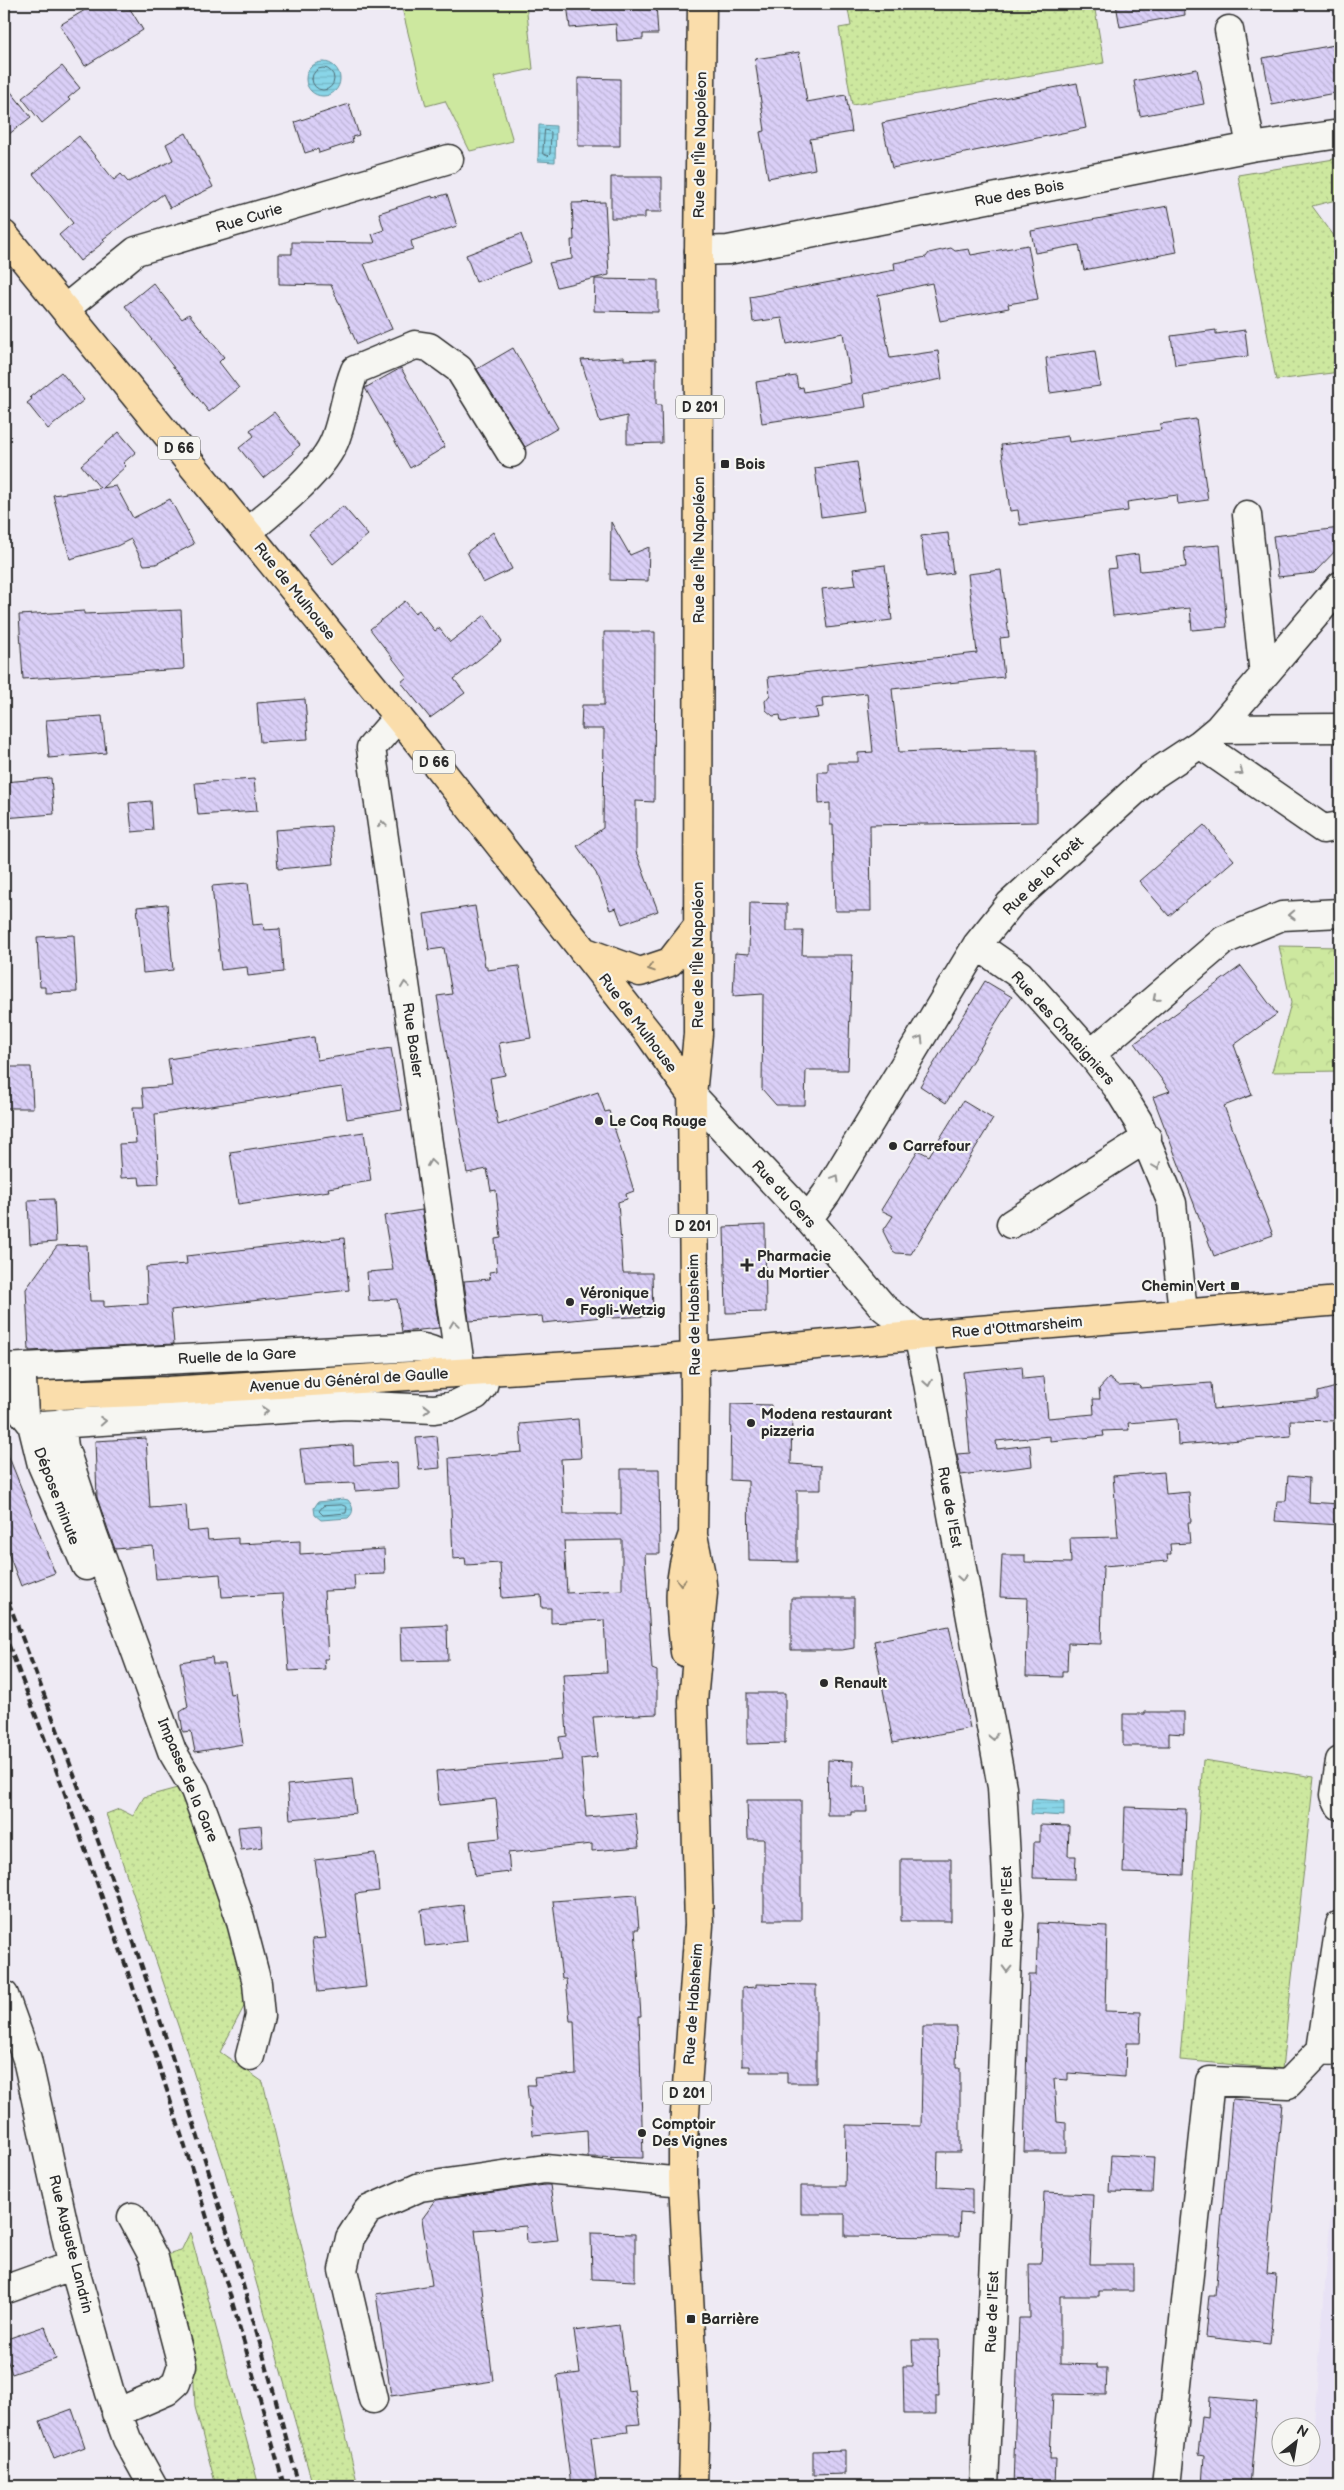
<svg xmlns="http://www.w3.org/2000/svg" width="1344" height="2490" viewBox="0 0 1344 2490" font-family="'Balsamiq Sans',sans-serif">
<defs>
<pattern id="grass-dots" width="8" height="8" patternUnits="userSpaceOnUse" patternTransform="scale(1.25)"><rect width="8" height="8" fill="#cde89f"/><path d="M2 2h.1M6 6h.1" fill="none" stroke="#b0c789" stroke-width="1.8" stroke-linecap="round"/></pattern>
<pattern id="forest-crowns" width="20" height="18" patternUnits="userSpaceOnUse" patternTransform="scale(1.25)"><rect width="20" height="18" fill="#cde89f"/><path d="M2 6a3 3 0 1 1 6 0M12 15a3 3 0 1 1 6 0" fill="none" stroke="#b0c789"/></pattern>
<pattern id="water-rules" width="6" height="5" patternUnits="userSpaceOnUse" patternTransform="scale(1.25)"><rect width="6" height="5" fill="#89d5e8"/><path d="M0 2.5h6" fill="none" stroke="#76b7c7"/></pattern>
<pattern id="building-back-hatch" width="6" height="6" patternUnits="userSpaceOnUse" patternTransform="scale(1.25)"><rect width="6" height="6" fill="#dacff7"/><path d="M-1 5l2 2M0 0l6 6M5-1l2 2" fill="none" stroke="#bbb2d4"/></pattern>
</defs>
<rect width="100%" height="100%" fill="#eeeaf4"/>
<filter id="ink" filterUnits="userSpaceOnUse"><feTurbulence type="fractalNoise" baseFrequency=".02" numOctaves="2"/><feDisplacementMap in="SourceGraphic" scale="10" xChannelSelector="R" yChannelSelector="G"/><feConvolveMatrix kernelMatrix="1 2 1 2 8 2 1 2 1" color-interpolation-filters="sRGB"/></filter>
<g filter="url(#ink)">
<path fill="#e8e2f5" d="M1340,2071V2486H1309L1329,2235Z"/>
<path fill="url(#grass-dots)" stroke="#7c8a65" d="M847,4H1094L1104,63L852,105L839,28L851,26Z
M1340,158V199L1312,206L1340,244V372L1276,380L1238,175Z
M1203,1760L1314,1777L1282,2069L1180,2060Z
M181,1787L225,1900L248,1999L220,2052L263,2082L358,2486H313L224,2167L185,2046L106,1814L119,1809L133,1816L144,1797Z
M190,2232L259,2486H216L195,2407L193,2362L163,2256L181,2251Z"/>
<path fill="url(#forest-crowns)" stroke="#7c8a65" d="M1279,946L1340,947V1071L1272,1072L1291,1003Z"/>
<path fill="#cde89f" stroke="#7c8a65" d="M401,4H526L533,69L494,77L513,141L470,151L445,101L426,106Z"/>
<path fill="url(#water-rules)" stroke="#63919c" d="M306 79a17 17 0 1 1 34 0a17 17 0 1 1-34 0Z
M539,125L556,126L555,162L538,161Z
M343,1499L348,1500C353,1506 355,1512 348,1518L321,1520L315,1515L314,1508L318,1502Z
M1032,1799L1064,1801V1816L1031,1814Z"/>
<g fill="none" stroke-linecap="round" stroke-linejoin="round">
<path stroke="#516f77" stroke-width="1" d="M312 79a11 11 0 1 1 22 0a11 11 0 1 1-22 0Z
M545,130L551,132L550,154L548,156L543,154Z
M342,1505L347,1507L346,1513L323,1515L319,1511L323,1506Z"/>
</g>
<path fill="url(#building-back-hatch)" stroke="#2b2b2b" fill-rule="evenodd" d="M95,4H127L143,30L85,66L60,25Z
M567,4H656L658,34H643V39L617,41L616,24L570,28Z
M1116,4H1184L1185,15L1120,27Z
M1340,44V92L1272,105L1263,58Z
M799,52L807,102L846,95L852,132L810,139L815,169L768,178L760,132L765,131L755,59Z
M62,66L80,88L68,98L70,100L42,123L22,98Z
M1197,69L1204,104L1140,116L1134,81Z
M578,78L620,79V146H578Z
M4,83L31,117L4,138Z
M1077,83L1086,128L892,168L882,123Z
M349,104L359,135L352,137L353,142L319,153L318,149L305,153L295,122Z
M186,133L213,187L170,208L163,194L103,239L105,241L80,261L59,235L73,223L33,174L79,136L114,180L121,174L128,182L173,160L166,144Z
M611,177H662V212H645V218H611Z
M447,194L457,226L411,241L413,249L364,264L392,329L357,344L331,285L279,284V254H292V242L375,243L372,234L384,230L379,213L432,196L433,198Z
M605,202L609,275L557,287L549,263L572,259L571,240H574L572,203Z
M1168,206L1177,252L1084,270L1079,245L1035,253L1031,231Z
M521,234L531,262L476,282L466,255Z
M1028,245L1038,299L1008,304L1009,308L940,321L932,283L878,295L890,358L938,351L942,379L864,394L866,407L762,423L756,382L796,376L798,388L803,387L804,392L851,383L843,333L787,344L782,318L753,322L750,297L895,270L894,263L926,257L929,253L951,248L955,251L969,249L971,255Z
M595,279L658,280V312L594,311Z
M153,283L182,319L189,314L224,357L219,362L239,388L209,412L125,306Z
M1216,330V334L1245,330L1248,356L1175,365L1171,336Z
M513,348L558,428L525,447L477,369Z
M1095,351L1100,386L1050,393L1046,358Z
M624,357V360L656,359V405H661L662,443L627,444V416L600,422L581,360Z
M401,368L445,447L410,468L365,388Z
M61,372L84,400L48,429L27,403L32,399L30,397Z
M274,412L300,445L292,452L293,454L263,478L239,448L254,436L250,430Z
M1196,419L1208,500L1178,504L1177,495L1127,502L1128,511L1020,525L1018,510L1010,511L1001,445L1068,436L1069,442L1161,430L1160,424Z
M119,432L136,452L123,463L126,466L102,488L116,486L133,518L170,499L194,544L156,564L144,565L131,539L117,546L70,559L53,495L100,488L81,465Z
M857,462L864,511L821,517L815,468Z
M343,506L368,535L333,564L309,534Z
M611,522L630,555L649,547L648,581L610,580Z
M1340,528V546L1314,573L1278,577L1273,536Z
M493,532L512,569L483,583L467,552Z
M948,533L953,573L926,577L921,536Z
M1220,545L1227,627L1192,630L1190,608L1113,616L1108,569L1116,568L1114,557L1138,554L1140,571L1186,567L1184,548Z
M885,565L892,620L827,628L822,589L856,585L853,569Z
M1001,570L1009,637L1000,638L1004,677L892,689L899,752L1006,748L1007,750H1037V822L870,825L871,911H835L833,825H830V803L819,804L818,772H828V762H858V753L873,752L867,693L822,698L823,707L816,708L818,718L781,722L780,715L773,716L766,710L765,701L770,695L768,677L977,653L968,574Z
M405,601L415,613L419,610L435,631L439,628L450,642L485,615L502,641L454,679L465,693L430,718L401,682L407,677L370,629Z
M181,610L184,669L23,679L19,615L84,611V614Z
M604,632H655L654,802L636,801V852L658,911L622,924L616,908L610,910L596,873L577,846L603,828L604,729H581L582,705H604Z
M305,699L308,739L260,742L257,703Z
M102,716L106,753L49,758L46,720Z
M51,778L54,814L4,818V782Z
M254,779L257,811L198,815L195,783Z
M151,801L153,830L132,832L129,803Z
M1204,825L1234,860L1169,916L1139,881Z
M331,826L334,864L278,869L275,830Z
M248,883L253,925L263,924L264,930L280,929L283,972L248,976L247,967L221,970L212,886Z
M750,903L787,904V931H803L802,955H852L848,1070H806L805,1105H776L762,1089L763,994L733,996L735,953L749,954Z
M167,904L173,970L143,973L137,907Z
M475,906L485,966H487V970L519,966L531,1038L499,1043L505,1075L490,1078L498,1125L598,1092L605,1112L609,1111L634,1191L626,1194L627,1199L618,1202L623,1273H652L653,1316L612,1318V1316L543,1323L542,1316L469,1321L464,1281L490,1279L489,1272L497,1271L495,1239L501,1238L496,1190L491,1191L487,1169L467,1173L437,996L452,994L444,948L429,950L424,914Z
M74,935L77,992L45,993V987H40L37,937Z
M1241,966L1277,1014L1234,1045L1252,1095L1224,1106L1273,1235L1214,1256L1153,1097L1170,1091L1135,1043Z
M985,981L1012,997L946,1103L920,1086Z
M314,1037L317,1060L391,1048L402,1110L347,1119L342,1087L155,1114L159,1184L140,1185L139,1177L121,1178L119,1144L136,1143L133,1107H144L142,1088L172,1086L168,1059Z
M4,1067H31L33,1108H4Z
M963,1101L993,1119L911,1254L896,1253L893,1251L883,1231L893,1216L881,1210L918,1150L929,1156Z
M364,1132L371,1181L328,1188L329,1191L238,1204L230,1152Z
M54,1199L56,1242L30,1244L28,1200Z
M422,1210L439,1328L402,1332L397,1299L369,1301L367,1272L393,1270L384,1216Z
M765,1225L766,1312L726,1313L724,1227Z
M344,1238L349,1290L171,1310L174,1344L29,1351L26,1289L57,1246L87,1245L90,1301H104V1307L148,1304L146,1267L187,1264L186,1256Z
M1022,1366L1023,1379L1044,1377L1048,1418L1094,1414L1093,1399H1100L1099,1389L1109,1378L1119,1386L1139,1385L1140,1388L1211,1383L1213,1409L1318,1399V1392L1340,1386V1421L1290,1420L1291,1436L1178,1445L1177,1419L1128,1423L1129,1430L1103,1431L1104,1436L1050,1441V1436L996,1441L997,1449L1030,1445L1032,1466L961,1475L957,1454L970,1453L963,1372Z
M731,1404L771,1405V1414H792L791,1464L821,1466V1490H797V1562L749,1561L748,1481L730,1480Z
M578,1419L581,1458L561,1459L564,1514H621V1469H659L660,1554H645L652,1669L657,1671V1714L593,1717L597,1757L581,1759L586,1817L635,1813L639,1847L592,1851V1844L508,1853L510,1872L475,1876L470,1841L500,1838L496,1799L439,1805L436,1771L562,1760L559,1737L567,1736L563,1674L607,1672L604,1620L551,1623V1608H542L541,1595L502,1598L500,1563L466,1565L465,1558L453,1559L449,1458L522,1452L520,1424ZM622,1540V1590L567,1593L564,1541Z
M437,1436L440,1468L419,1470L416,1438Z
M146,1438L150,1508L186,1505L188,1532L207,1530L208,1540L238,1538V1544L300,1541V1554L384,1549L385,1574L354,1575L355,1590L324,1591L328,1659H324L325,1669L289,1671L283,1594L222,1597L220,1574L156,1579L153,1546L115,1549L97,1498L95,1441Z
M353,1445L354,1465L397,1462L398,1488L355,1491L354,1483L304,1485L300,1449Z
M5,1447L55,1573L21,1586L4,1542Z
M1164,1472L1166,1494L1189,1492L1191,1522H1188L1190,1543L1170,1544L1171,1554H1167L1168,1561L1103,1566L1101,1644L1068,1643L1067,1671H1062V1677L1026,1676L1028,1598L1000,1597L1002,1555H1025V1562L1071,1563L1070,1538L1118,1537L1113,1476Z
M1288,1476L1309,1478L1308,1502L1340,1504V1525L1275,1521L1277,1501H1286Z
M791,1598H854V1648L842,1650H791Z
M447,1625L448,1660L401,1661L400,1627Z
M949,1626L970,1728L893,1743L874,1641Z
M212,1657L213,1664H225L230,1694L235,1693L243,1744L195,1752L191,1731L183,1732L180,1712L188,1707L180,1662Z
M747,1693H785V1743L747,1744Z
M1145,1712H1184V1734L1169,1733V1746H1123V1714H1145Z
M828,1760L853,1761L852,1787H866L867,1812H851V1815H827Z
M352,1779L356,1813L290,1819L287,1785Z
M747,1800H801V1920H764V1839H748Z
M1125,1807L1186,1809L1184,1875L1123,1873Z
M261,1825L263,1847L241,1850L238,1827Z
M1040,1825L1069,1826L1068,1856H1076L1075,1879L1033,1878L1034,1842H1040Z
M375,1853L379,1891L355,1894L366,1987L318,1992L312,1939L326,1938L315,1860Z
M901,1859H951V1921H901Z
M636,1895L639,1929H635L641,2016H639L643,2158L588,2157L587,2130L533,2135L531,2107H529L527,2085H535L534,2078L576,2074L574,2021H570L566,1979H562L553,1901Z
M463,1905L467,1941L425,1946L421,1910Z
M1038,1923L1107,1926L1105,2011L1141,2012L1140,2043H1126L1125,2077L1068,2073V2080L1054,2079L1057,2122L1066,2123V2152H1024L1029,1975H1036Z
M756,1984L816,1985V2083H787V2072H750V2066H742V1988L756,1987Z
M923,2027H957L956,2068H960V2152H938L937,2187L972,2189V2214L960,2213L959,2237L845,2236V2214H801V2186H845L846,2125L921,2126Z
M1232,2099L1282,2103L1267,2273L1276,2274L1270,2344L1205,2337L1209,2295H1215Z
M1111,2155L1154,2157L1152,2193L1109,2192Z
M545,2185H550L558,2240L527,2243L526,2226L475,2230L493,2381L391,2396L376,2294L432,2285L422,2219L436,2200Z
M1044,2192L1093,2194L1090,2264H1133V2291H1099V2296H1060V2364L1097,2365V2368H1107L1106,2395L1053,2394L1050,2459H1056L1055,2486H1013L1019,2318H1030L1029,2264H1041Z
M591,2233L635,2234V2281L592,2279Z
M619,2325L628,2391L635,2390L640,2424L627,2425L628,2432L591,2437L597,2486H571L557,2376L580,2373L574,2331Z
M45,2326L56,2359L12,2374L4,2350V2340Z
M912,2340H938L939,2396H936V2414H904L903,2366H913Z
M1209,2397L1257,2401L1250,2486H1202L1204,2455L1198,2454L1202,2416L1208,2417Z
M72,2409L85,2447L54,2459L40,2421Z
M845,2450V2474L813,2475V2451Z"/>
<g fill="none" stroke-linecap="round" stroke-linejoin="round">
<defs>
<path id="minor" d="M1229,30L1251,147
M699,251L728,250L1251,147L1340,134
M65,309L136,251L449,159
M1247,515L1264,675
M247,532C274,510 325,470 336,437C344,415 346,392 355,370L415,345L429,347L459,369L511,453
M398,717L371,748L461,1372
M1218,729L1340,728
M1200,744L1323,829L1340,826
M977,945L1020,975L1091,1054L1117,1087L1138,1121L1172,1203L1183,1313
M1091,1054L1224,940L1282,916L1340,913
M692,1095L808,1219L883,1307L918,1335L925,1367L1002,1787L1009,1914L984,2486
M808,1219L827,1193L977,945L1010,904L1150,777L1200,744L1218,729L1340,586
M1011,1224L1147,1138
M4,1368L418,1347C438,1350 447,1358 461,1372
M24,1414L32,1424L41,1425L346,1405L434,1409L453,1406L476,1395L483,1386L487,1371
M61,1423L64,1447L93,1534L172,1751L195,1790L207,1822L240,1918L257,1983L260,2016L250,2056
M32,1424L42,1465L86,1566
M1340,1761L1335,1795L1340,1806
M1340,1925L1321,2050L1340,2051
M4,1995L27,2059L70,2253L110,2393L127,2439L153,2486
M4,2290L74,2265
M373,2399L343,2270L350,2238L368,2210L420,2187L545,2169L683,2182
M116,2413L167,2391L176,2383L182,2365L154,2258L132,2217
M1166,2486L1210,2081L1288,2084L1321,2050"/>
<path id="major" d="M4,235L420,744L649,1034L692,1095
M583,951L640,972L670,962L698,926
M4,1397L168,1391L634,1362L967,1331L1340,1301
M685,1652C680,1610 676,1578 692,1537
M693,2486L695,2409L683,2182V2140L699,1925L693,1701L703,1593L701,1575L693,1535L695,1395L692,1095L698,1034L699,251L702,4"/>
</defs>
<use href="#minor" stroke="#2b2b2b" stroke-width="31"/>
<use href="#major" stroke="#2b2b2b" stroke-width="31"/>
<use href="#minor" stroke="#f6f6f2" stroke-width="28"/>
<use href="#major" stroke="#faddab" stroke-width="28"/>
<path stroke="#2b2b2b" stroke-width="4" stroke-dasharray="8 4" stroke-linecap="butt" d="M4,1591C119,1883 219,2182 299,2486
M4,1633C113,1911 206,2197 284,2486"/>
<defs>
<path id="minor-bridge" d="M22,1380L24,1414"/>
</defs>
<use href="#minor-bridge" stroke="#2b2b2b" stroke-width="31" stroke-linecap="butt"/>
<use href="#minor-bridge" stroke="#f6f6f2" stroke-width="28"/>
</g>
<defs><path id="oneway-chevron" d="M-2-3.5L2.5 0L-2 3.5" fill="none" stroke-width="1.6" stroke-linecap="round" stroke-linejoin="round" transform="scale(1.25)"/></defs>
<g stroke="#90908e">
<use href="#oneway-chevron" transform="translate(1240 772) rotate(35)"/>
<use href="#oneway-chevron" transform="translate(382 824) rotate(-98)"/>
<use href="#oneway-chevron" transform="translate(1292 915) rotate(178)"/>
<use href="#oneway-chevron" transform="translate(405 985) rotate(-98)"/>
<use href="#oneway-chevron" transform="translate(1156 998) rotate(139)"/>
<use href="#oneway-chevron" transform="translate(920 1039) rotate(-59)"/>
<use href="#oneway-chevron" transform="translate(431 1163) rotate(-98)"/>
<use href="#oneway-chevron" transform="translate(1157 1166) rotate(69)"/>
<use href="#oneway-chevron" transform="translate(836 1178) rotate(-59)"/>
<use href="#oneway-chevron" transform="translate(454 1324) rotate(-98)"/>
<use href="#oneway-chevron" transform="translate(928 1383) rotate(80)"/>
<use href="#oneway-chevron" transform="translate(427 1409) rotate(-1)"/>
<use href="#oneway-chevron" transform="translate(265 1411) rotate(-4)"/>
<use href="#oneway-chevron" transform="translate(103 1421) rotate(-4)"/>
<use href="#oneway-chevron" transform="translate(962 1578) rotate(80)"/>
<use href="#oneway-chevron" transform="translate(993 1737) rotate(79)"/>
<use href="#oneway-chevron" transform="translate(1007 1969) rotate(92)"/>
</g>
<g stroke="#92846b">
<use href="#oneway-chevron" transform="translate(651 968) rotate(161)"/>
<use href="#oneway-chevron" transform="translate(681 1582) rotate(92)"/>
</g>
</g>
<g fill="#2b2b2b" stroke="#f6f6f2" stroke-width="2">
<rect x="720" y="459" width="10" height="10" rx="2.5"/>
<circle cx="599" cy="1121" r="5"/>
<circle cx="893" cy="1146" r="5"/>
<path d="M744.5 1257.5h5v5h5v5h-5v5h-5v-5h-5v-5h5z"/>
<rect x="1230" y="1281" width="10" height="10" rx="2.5"/>
<circle cx="570" cy="1302" r="5"/>
<circle cx="751" cy="1423" r="5"/>
<circle cx="824" cy="1683" r="5"/>
<circle cx="642" cy="2133" r="5"/>
<rect x="686" y="2314" width="10" height="10" rx="2.5"/>
</g>
<g text-anchor="middle" stroke-width="4.5" stroke-linejoin="round" paint-order="stroke">
<g fill="#f6f6f2" stroke="#686867" stroke-width="1">
<rect x="676" y="395.5" width="48" height="23" rx="4"/>
<rect x="158" y="436.5" width="42" height="23" rx="4"/>
<rect x="413" y="750.5" width="42" height="23" rx="4"/>
<rect x="669" y="1214.5" width="48" height="23" rx="4"/>
<rect x="663" y="2081.5" width="48" height="23" rx="4"/>
</g>
<g font-size="14" font-weight="bold" fill="#2b2b2b">
<text x="700" y="412">D 201</text>
<text x="179" y="453">D 66</text>
<text x="434" y="767">D 66</text>
<text x="693" y="1231">D 201</text>
<text x="687" y="2098">D 201</text>
</g>
<g font-size="15" fill="#2b2b2b" stroke="#f6f6f2">
<text transform="translate(700 145) rotate(-89)" y="5">Rue de l'Île Napoléon</text>
<text transform="translate(1019 193) rotate(-11)" y="5">Rue des Bois</text>
<text transform="translate(249 218) rotate(-17)" y="5">Rue Curie</text>
<text transform="translate(699 550) rotate(-90)" y="5">Rue de l'Île Napoléon</text>
<text transform="translate(295 591) rotate(51)" y="5">Rue de Mulhouse</text>
<text transform="translate(1043 876) rotate(-44)" y="5">Rue de la Forêt</text>
<text transform="translate(698 955) rotate(-90)" y="5">Rue de l'Île Napoléon</text>
<text transform="translate(638 1023) rotate(53)" y="5">Rue de Mulhouse</text>
<text transform="translate(1063 1028) rotate(48)" y="5">Rue des Chataigniers</text>
<text transform="translate(413 1040) rotate(82)" y="5">Rue Basler</text>
<text transform="translate(784 1194) rotate(47)" y="5">Rue du Gers</text>
<text transform="translate(694 1315) rotate(-91)" y="5">Rue de Habsheim</text>
<text transform="translate(1017 1327) rotate(-5)" y="5">Rue d'Ottmarsheim</text>
<text transform="translate(237 1356) rotate(-3)" y="5">Ruelle de la Gare</text>
<text transform="translate(349 1380) rotate(-4)" y="5">Avenue du Général de Gaulle</text>
<text transform="translate(57 1496) rotate(69)" y="5">Dépose minute</text>
<text transform="translate(950 1507) rotate(80)" y="5">Rue de l'Est</text>
<text transform="translate(188 1780) rotate(67)" y="5">Impasse de la Gare</text>
<text transform="translate(1007 1907) rotate(-91)" y="5">Rue de l'Est</text>
<text transform="translate(693 2004) rotate(-86)" y="5">Rue de Habsheim</text>
<text transform="translate(71 2244) rotate(76)" y="5">Rue Auguste Landrin</text>
<text transform="translate(992 2312) rotate(-88)" y="5">Rue de l'Est</text>
</g>
<g font-size="15" font-weight="bold" fill="#2b2b2b" stroke="#f6f6f2" text-anchor="start">
<text x="735" y="469">Bois</text>
<text x="609" y="1126">Le Coq Rouge</text>
<text x="903" y="1151">Carrefour</text>
<text x="757" y="1261">Pharmacie<tspan x="757" dy="17">du Mortier</tspan></text>
<text x="1225" y="1291" text-anchor="end">Chemin Vert</text>
<text x="580" y="1298">Véronique<tspan x="580" dy="17">Fogli-Wetzig</tspan></text>
<text x="761" y="1419">Modena restaurant<tspan x="761" dy="17">pizzeria</tspan></text>
<text x="834" y="1688">Renault</text>
<text x="652" y="2129">Comptoir<tspan x="652" dy="17">Des Vignes</tspan></text>
<text x="701" y="2324">Barrière</text>
</g>
</g>
<rect width="1344" height="2490" fill="none" stroke="#f6f6f2" stroke-width="20"/>
<rect x="10" y="10" width="1324" height="2470" fill="none" stroke="#2b2b2b" stroke-width="2" filter="url(#ink)"/>
<g transform="translate(1296 2442) rotate(31)"><circle r="24" fill="#f6f6f2" stroke="#a5a5a2"/>
<path d="M0-4L9 19L0 12L-9 19Z" fill="#2b2b2b"/>
<text y="-8" font-size="14" font-weight="bold" text-anchor="middle" fill="#2b2b2b">N</text>
</g>
</svg>
